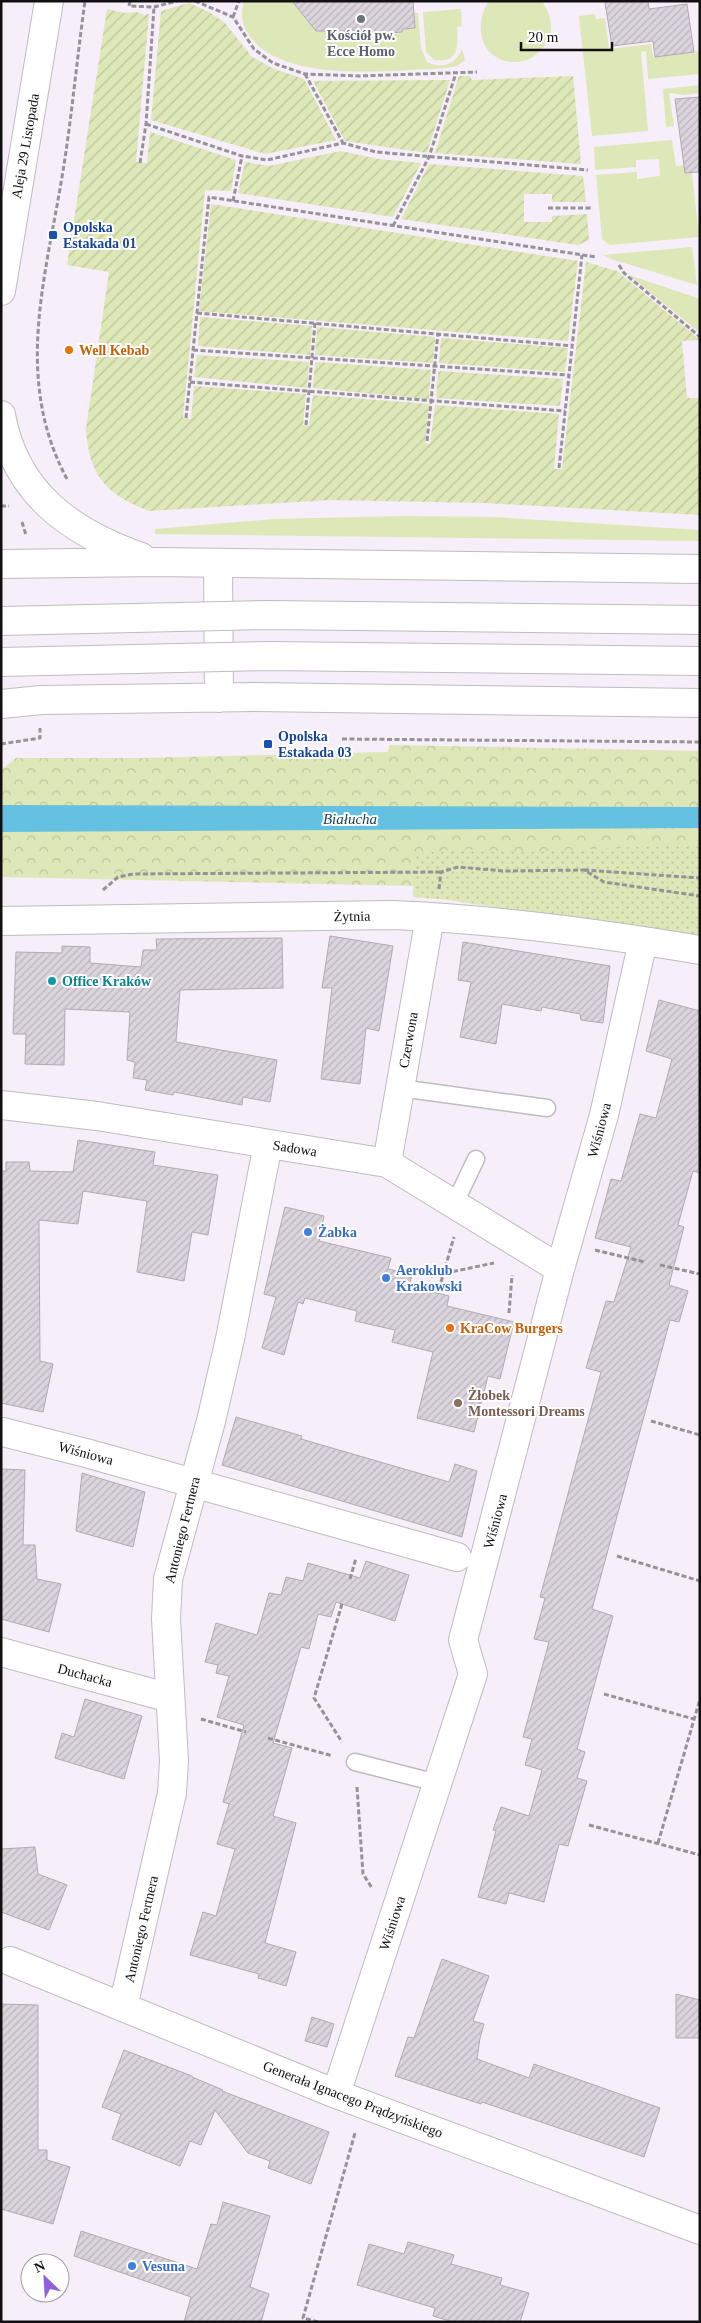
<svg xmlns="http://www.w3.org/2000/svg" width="701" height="2323" viewBox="0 0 701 2323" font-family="'Times New Roman',serif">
<defs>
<pattern id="forest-crowns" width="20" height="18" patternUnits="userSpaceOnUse" patternTransform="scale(1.25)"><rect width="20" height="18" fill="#dee7b7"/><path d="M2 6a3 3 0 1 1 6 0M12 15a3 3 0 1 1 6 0" fill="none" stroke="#bdc59c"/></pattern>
<pattern id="park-dots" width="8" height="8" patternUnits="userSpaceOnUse" patternTransform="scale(1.25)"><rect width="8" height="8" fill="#dee7b7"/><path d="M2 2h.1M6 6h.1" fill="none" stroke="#bdc59c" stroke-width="1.8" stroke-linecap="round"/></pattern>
<pattern id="garden-furrows" width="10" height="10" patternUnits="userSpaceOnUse" patternTransform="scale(1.25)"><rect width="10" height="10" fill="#dee7b7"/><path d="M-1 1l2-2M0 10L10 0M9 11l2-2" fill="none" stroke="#bdc59c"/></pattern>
<pattern id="building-hatch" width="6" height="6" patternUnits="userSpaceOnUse" patternTransform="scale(1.25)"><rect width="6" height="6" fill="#dbd4dd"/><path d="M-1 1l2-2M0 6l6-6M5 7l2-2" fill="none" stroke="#bbb5bd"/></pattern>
</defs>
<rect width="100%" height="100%" fill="#f6eef8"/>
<path fill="#dee7b7" d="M244,1H297L298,9L316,31L349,29V32L366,31V35L391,32L392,34L402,33V29L415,28L414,13H418L421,48L427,62C442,69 456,65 462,49L465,60L457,66L446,68C393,70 289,84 252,39C242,27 240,17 244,1Z
M489,1H542C547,9 551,17 551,26C552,44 534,61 517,62C481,63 472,26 489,1Z
M461,9L462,26L457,27C458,46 460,63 434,60L426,52L423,12Z
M595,14L596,19L605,18L609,49L651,44L653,57L700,51V74L648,79L646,51L641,52L648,131L592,136L579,16Z
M700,85V93L685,95L669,93L674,126L666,127L663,89Z
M672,140L676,166L691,165L699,237L610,245L602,239L596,175L637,172V179L660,176L659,159L636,160V167L595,170L594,147Z
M692,247L697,285L611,259L603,255Z
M629,275L700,299V333Z
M403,516L494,517L700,530V541L155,534V529L275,519Z"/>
<path fill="url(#forest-crowns)" d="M389,745L700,751V922L515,888L1,877V770L16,758H142L388,752Z"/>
<path fill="url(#park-dots)" d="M700,844V939L449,900L413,897L415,854L456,849L526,852Z"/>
<path fill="url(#garden-furrows)" d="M189,3L209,12L225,23L252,57L274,69L304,79L336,140L265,154L151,120L161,11Z
M107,9L125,13L137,12L144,15L149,14L136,162L147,163L150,132L236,160L231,191L205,190L183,418L191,419L194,386L306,394L303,425L309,426L313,395L429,404L425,443L430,444L435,405L559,414L554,469H562L586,262L617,271L700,340L682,341L687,398H700V515L485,503L330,500L149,511C106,495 89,475 86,429L109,272L67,265Z
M459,76H469L472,80L573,76L581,164L435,153Z
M450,80L427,153L345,141L313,81Z
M341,151L378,159L421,163L393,217L238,193L245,162L269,166Z
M429,164L583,176L586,202H552V194H524V222H552V216L587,214L589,240L578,245L401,219Z
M211,204L578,261L568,341L199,311Z
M200,317L312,326L310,355L198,346Z
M317,327L435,337L433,363L315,355Z
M441,338L568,348L565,372L439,363Z
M197,355L309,362L307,388L194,377Z
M315,362L431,370L429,399L313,388Z
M438,371L563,379L560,406L436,398Z"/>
<path fill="#65c1e1" d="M1,805L700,807V828L1,832Z"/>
<path fill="url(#building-hatch)" stroke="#b1aab3" d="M292,1H413L415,28L402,29V32L366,35V31H316Z
M607,1H648L649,9L687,4L694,52L655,57L653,41L612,46L605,3Z
M700,97V172L685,173L675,99Z
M330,936L393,946L379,1031L366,1028L360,1084L321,1079L332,988H322Z
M282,938L283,988L180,990L176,1042L277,1060L270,1102L243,1097L242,1105L174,1092L173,1095L145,1090L147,1080L133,1078L135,1062L127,1060L130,1012L65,1009L64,1065L25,1064L26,1034H13L16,952L62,953V946L90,947V963L141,967L143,950H157L156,939Z
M463,942L610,966L603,1023L581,1020L580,1014L542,1007L541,1011L502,1004L496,1044L460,1037L471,982L458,980Z
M659,1000L700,1011V1173L693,1171L678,1225L684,1227L669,1285L688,1291L679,1322L670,1320L592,1609L613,1616L577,1749L585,1752L577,1778L587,1781L568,1846L559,1844L544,1902L509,1893L506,1904L478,1897L496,1831L493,1830L501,1807L529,1816L542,1770L525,1765L532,1739L523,1737L549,1642L534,1639L545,1598L540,1597L601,1372L586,1368L606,1301L614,1302L631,1247L595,1238L611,1179L621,1181L640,1114L656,1118L672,1059L646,1051Z
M78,1140L155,1152L153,1165L218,1175L208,1235L192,1232L184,1281L137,1272L147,1201L83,1191L78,1224L39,1220L40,1361L53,1364L43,1412L1,1403V1171H6V1162H29L30,1171L73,1172Z
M285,1207L324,1216L319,1241L391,1258L388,1269L412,1275L409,1286L449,1296L447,1306L514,1322L500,1379L488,1376L474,1432L417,1418L433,1352L392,1342L395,1330L355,1321L357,1311L305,1298L303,1304L298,1302L284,1355L262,1348L276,1297L264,1294Z
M236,1417L302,1436L301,1439L449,1482L455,1464L477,1471L462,1537L222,1465Z
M1,1469L25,1470L23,1545H35L37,1579L61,1584L49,1632L1,1619Z
M82,1473L145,1492L133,1547L76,1531Z
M366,1561L409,1575L395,1621L336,1602L331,1617L318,1614L309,1649L301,1647L273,1743L292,1748L273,1816L296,1823L265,1943L296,1952L286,1986L258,1978L259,1974L190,1955L203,1912L216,1916L235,1849L217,1844L229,1804L223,1802L244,1725L217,1717L229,1676L216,1673L218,1665L205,1662L216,1623L257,1635L269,1593L281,1595L286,1577L303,1581L308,1563L360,1578Z
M85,1699L142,1716L124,1779L55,1758L62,1733L74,1737Z
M35,1847L38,1874L67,1885L49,1930L1,1912V1849Z
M442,1959L489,1976L473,2021L484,2024L480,2038L477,2059L529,2078L534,2064L660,2108L644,2157L482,2102L481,2104L395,2076L408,2037L414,2038Z
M676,1994L700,2000V2038H676Z
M1,2004L38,2005V2150H47V2160L70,2167L53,2224L1,2209Z
M312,2017L334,2024L327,2047L305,2041Z
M124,2050L192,2076V2077L223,2090L222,2091L329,2132L311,2184L268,2168L270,2161L248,2153L215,2110L201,2145L190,2141L180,2166L112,2139L121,2114L102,2107Z
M223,2202L270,2216L250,2287L269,2294L261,2322H184L191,2297L74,2256L81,2231L197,2269L211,2224L217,2225Z
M408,2242L454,2255L451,2264L502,2278L500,2285L529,2293L520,2322H453L433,2316L435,2308L357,2285L369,2244L404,2254Z"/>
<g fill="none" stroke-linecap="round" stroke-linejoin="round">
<defs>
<path id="service" d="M400,1088L547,1108
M454,1205L476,1159
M355,1762L437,1783"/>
<path id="minor" d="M1,921L392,915C495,919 598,933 700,950
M1,1105L97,1116L387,1163L560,1269
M387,1163L430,917
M3,1432L86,1453L457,1557
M1,1652L170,1698
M10,1961L336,2094L700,2230
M123,2007L172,1793L174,1761L166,1619L168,1579L211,1421L230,1339L268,1144
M336,2094L473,1674L463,1640L560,1269L604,1115L643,941"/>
<path id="primary" d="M1,291L49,1
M1,415C15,493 70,532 141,557
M218,563L219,698
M1,564L155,562L700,569
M1,704L41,700L255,697L700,703"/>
</defs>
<use href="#service" stroke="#c1bac3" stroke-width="19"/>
<use href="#minor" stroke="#c1bac3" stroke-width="30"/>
<use href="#primary" stroke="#c1bac3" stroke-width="30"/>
<path stroke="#979198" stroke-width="3" stroke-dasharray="5 2.5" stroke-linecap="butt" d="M130,1L129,6L154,7L177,1
M195,1L233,17L254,49L273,63L305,74L359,76L477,72
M233,17L239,1
M305,74L343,143
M146,124L242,156L267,160L343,143L376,152L588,170
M140,163L146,124L154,7
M233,201L242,156
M548,208H592
M393,226L429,157L456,73
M619,265L624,273L700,337
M197,313L573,346
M193,350L569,375
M190,382L565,411
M186,418L209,197L596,257
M306,425L315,323
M427,441L438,333
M559,468L582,255
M67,479C13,378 46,277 63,171C72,115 77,58 85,1
M1,506H9
M22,522L26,535
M342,739L700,742
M1,744L40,738V728
M584,870L700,878
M439,889L441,872L458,867L504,871L584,870L604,882L700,896
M103,890L118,877L133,874L441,872
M595,1250L645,1262
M660,1265L700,1274
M431,1276L494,1263
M441,1282L454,1237
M509,1313L512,1275
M651,1421L700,1435
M617,1556L700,1581
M350,1579L356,1558
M342,1604L314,1698L342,1742
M604,1694L694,1719
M201,1719L246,1732
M268,1738L333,1756
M357,1787L363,1874L372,1888
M589,1825L700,1855
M658,1843L700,1699
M318,2322L303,2318L355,2133"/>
<use href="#service" stroke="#fff" stroke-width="16"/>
<use href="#minor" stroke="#fff" stroke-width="28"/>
<use href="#primary" stroke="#fff" stroke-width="28"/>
<defs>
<path id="primary-bridge" d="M1,621L268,615L700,620
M1,662L269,656L700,661"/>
</defs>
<use href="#primary-bridge" stroke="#c1bac3" stroke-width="30" stroke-linecap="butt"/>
<use href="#primary-bridge" stroke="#fff" stroke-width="28"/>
</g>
<circle fill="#6b7280" stroke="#fefefe" stroke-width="2" cx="361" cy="19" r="5"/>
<g fill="#1a4fb4" stroke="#fefefe" stroke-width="2">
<rect x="48" y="230" width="10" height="10" rx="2.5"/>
<rect x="263" y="739" width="10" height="10" rx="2.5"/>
</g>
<g fill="#e8710a" stroke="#fefefe" stroke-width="2">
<circle cx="69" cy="350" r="5"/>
<circle cx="450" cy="1328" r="5"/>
</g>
<circle fill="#0f9aa8" stroke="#fefefe" stroke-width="2" cx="52" cy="981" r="5"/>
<g fill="#3f7fe0" stroke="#fefefe" stroke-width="2">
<circle cx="308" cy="1232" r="5"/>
<circle cx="386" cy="1278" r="5"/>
<circle cx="132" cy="2266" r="5"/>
</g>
<circle fill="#8d6e63" stroke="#fefefe" stroke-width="2" cx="458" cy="1403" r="5"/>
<g text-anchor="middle" stroke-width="4" stroke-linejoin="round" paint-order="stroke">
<g font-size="14" font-weight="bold" fill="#5b616d" stroke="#fefefe">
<text x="361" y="40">Kościół pw.<tspan x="361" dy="16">Ecce Homo</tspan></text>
</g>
<g font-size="14" fill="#120f12" stroke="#fefefe">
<text transform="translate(25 146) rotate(-80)" y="5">Aleja 29 Listopada</text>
<text transform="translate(352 916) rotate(-1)" y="5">Żytnia</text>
<text transform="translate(408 1040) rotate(-80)" y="5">Czerwona</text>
<text transform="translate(599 1130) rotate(-75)" y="5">Wiśniowa</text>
<text transform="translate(295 1148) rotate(9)" y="5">Sadowa</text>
<text transform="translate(86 1453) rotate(15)" y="5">Wiśniowa</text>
<text transform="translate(495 1521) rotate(-75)" y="5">Wiśniowa</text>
<text transform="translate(182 1530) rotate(-76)" y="5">Antoniego Fertnera</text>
<text transform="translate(85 1675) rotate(15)" y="5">Duchacka</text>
<text transform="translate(392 1923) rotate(-72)" y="5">Wiśniowa</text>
<text transform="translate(141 1929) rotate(-77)" y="5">Antoniego Fertnera</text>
<text transform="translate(353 2099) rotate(21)" y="5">Generała Ignacego Prądzyńskiego</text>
</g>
<g font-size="14" font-weight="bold" fill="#164399" stroke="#fefefe" text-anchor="start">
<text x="63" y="232">Opolska<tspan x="63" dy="16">Estakada 01</tspan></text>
<text x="278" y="741">Opolska<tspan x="278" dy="16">Estakada 03</tspan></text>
</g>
<g font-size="14" font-weight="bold" fill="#c56008" stroke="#fefefe" text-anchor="start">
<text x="79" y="355">Well Kebab</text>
<text x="460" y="1333">KraCow Burgers</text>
</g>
<g font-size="14" font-weight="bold" fill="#0d838f" stroke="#fefefe" text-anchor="start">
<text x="62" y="986">Office Kraków</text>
</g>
<g font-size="14" font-weight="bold" fill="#366cbe" stroke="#fefefe" text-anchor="start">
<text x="318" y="1237">Żabka</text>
<text x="396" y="1275">Aeroklub<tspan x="396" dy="16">Krakowski</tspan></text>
<text x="142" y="2271">Vesuna</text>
</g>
<g font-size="14" font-weight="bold" fill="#785e54" stroke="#fefefe" text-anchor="start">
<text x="468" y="1400">Żłobek<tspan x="468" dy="16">Montessori Dreams</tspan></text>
</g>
<g font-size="15" font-style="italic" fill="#1c4553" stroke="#fefefe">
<text x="350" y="824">Białucha</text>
</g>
</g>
<rect width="701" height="2323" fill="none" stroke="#120f12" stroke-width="5"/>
<g transform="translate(45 2278) rotate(335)"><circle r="24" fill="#fefefe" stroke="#a09ea0"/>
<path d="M0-4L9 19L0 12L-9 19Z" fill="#8e60da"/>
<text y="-8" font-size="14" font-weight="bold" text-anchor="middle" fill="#120f12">N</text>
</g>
<path d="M521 42v8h91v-8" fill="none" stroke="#120f12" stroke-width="2.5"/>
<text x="528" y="42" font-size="15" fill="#120f12" stroke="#fefefe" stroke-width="4" paint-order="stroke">20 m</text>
</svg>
